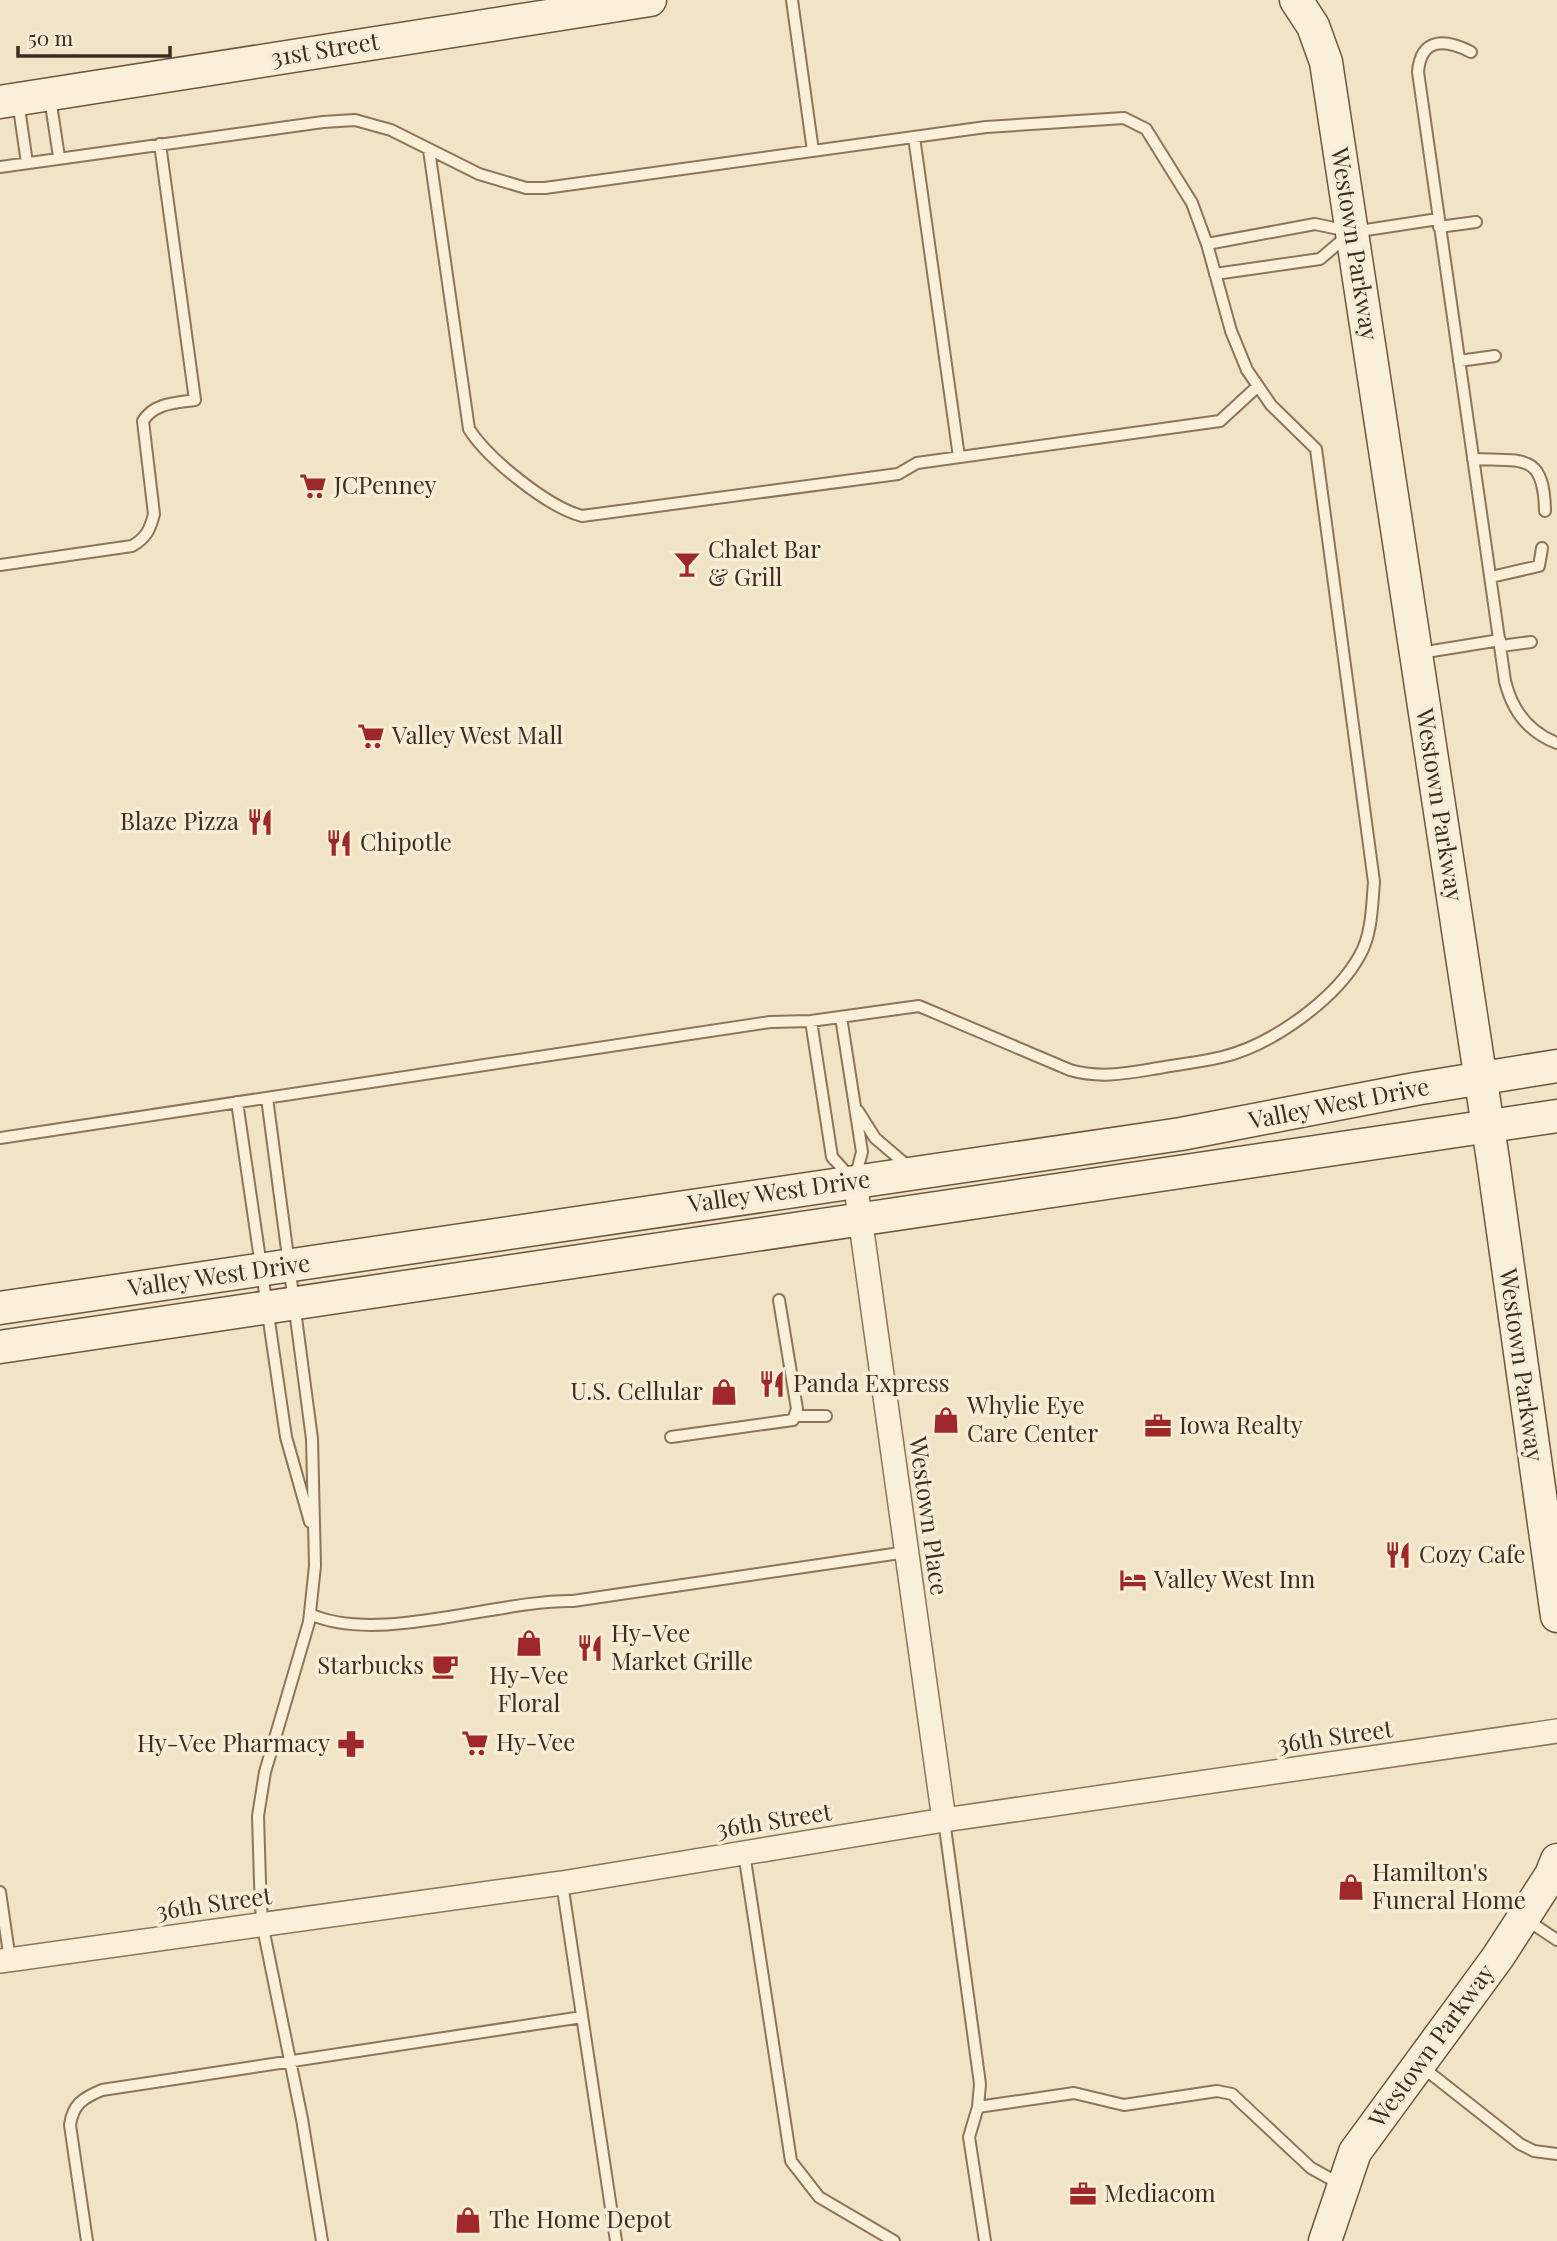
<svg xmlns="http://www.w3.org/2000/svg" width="1557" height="2241" viewBox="0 0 1557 2241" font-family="'Playfair Display',serif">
<rect width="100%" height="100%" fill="#f0e3c6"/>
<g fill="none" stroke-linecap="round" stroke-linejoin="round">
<defs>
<path id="lane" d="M792,0L813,151
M1471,52C1445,39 1421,37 1418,72L1505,681C1512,710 1528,732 1557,743
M50,98L59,157
M18,101L27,163
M914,137L959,457
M429,150L469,429C488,459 548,507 582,516L898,474L917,463L1220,421L1258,386
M0,167L323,122L355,120L391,130L479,174L526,188H545L986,127L1124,118L1146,129L1192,203L1207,244L1231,331L1247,370L1271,405L1316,449L1374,882C1372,905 1372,934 1360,955C1336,999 1272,1045 1222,1057C1202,1062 1180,1064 1159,1068C1128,1073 1101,1079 1070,1070L919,1006L811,1021L770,1022L0,1138
M1439,227L1476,222
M1207,244L1315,224L1353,232L1438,219
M1215,274L1320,259L1347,236
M1459,361L1495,356
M1473,459C1522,461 1544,452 1545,511
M0,565L132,546C146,538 150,530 154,514L143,421C154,403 175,403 195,400L160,144
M1491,577L1539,566L1542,548
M1501,646L1531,642
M1420,653L1500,640
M841,1017L862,1152L855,1178
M811,1021L832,1157L851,1178
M267,1098L312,1439L315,1566L309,1622L265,1772L258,1816L260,1882L262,1923L302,2119L322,2241
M237,1102L286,1437L310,1522
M858,1111L875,1138L910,1168
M797,1416H826
M671,1437L793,1420L797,1409L779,1300
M310,1614C378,1645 496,1600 573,1601L907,1552
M944,1820L980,2084L978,2107L969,2137L985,2241
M744,1853L791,2161L819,2197L894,2241
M562,1883L616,2241
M0,1892L10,1960
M1527,1920L1557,1940
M1421,2066L1520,2144L1534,2151L1557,2154
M978,2107L1074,2093L1124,2105L1217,2091L1232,2094L1311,2168L1340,2184
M87,2241L70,2125C73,2104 83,2098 102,2090L582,2017"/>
<path id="street" d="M855,1181L944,1820
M0,1961L562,1883L944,1820L1557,1731"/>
<path id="secondary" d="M1296,0L1313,26L1326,62L1493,1160L1557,1616
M0,102L650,0
M0,1308L1181,1134L1415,1089L1557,1066
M0,1347L1557,1116
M1325,2241L1355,2152L1498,1957L1551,1875L1557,1860"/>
</defs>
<use href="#lane" stroke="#8c755b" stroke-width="14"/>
<use href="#street" stroke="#8c755b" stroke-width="26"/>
<use href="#secondary" stroke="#6e563e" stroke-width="35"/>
<use href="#lane" stroke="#faf0da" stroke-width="10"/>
<use href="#street" stroke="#faf0da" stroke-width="23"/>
<use href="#secondary" stroke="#faf0da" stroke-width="32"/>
</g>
<defs>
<symbol id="supermarket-bare" viewBox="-9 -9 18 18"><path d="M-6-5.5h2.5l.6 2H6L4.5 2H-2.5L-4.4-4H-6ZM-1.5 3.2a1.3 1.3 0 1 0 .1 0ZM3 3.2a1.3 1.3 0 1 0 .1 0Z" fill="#9e2829" stroke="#f7edd6" stroke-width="2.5" paint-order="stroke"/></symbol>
<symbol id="bar-bare" viewBox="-9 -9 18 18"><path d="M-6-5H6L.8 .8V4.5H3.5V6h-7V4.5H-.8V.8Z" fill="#9e2829" stroke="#f7edd6" stroke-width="2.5" paint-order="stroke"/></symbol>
<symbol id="restaurant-bare" viewBox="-9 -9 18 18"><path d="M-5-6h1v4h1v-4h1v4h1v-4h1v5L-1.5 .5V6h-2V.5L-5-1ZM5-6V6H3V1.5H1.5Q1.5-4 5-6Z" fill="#9e2829" stroke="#f7edd6" stroke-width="2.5" paint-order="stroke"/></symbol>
<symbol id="shop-bare" viewBox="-9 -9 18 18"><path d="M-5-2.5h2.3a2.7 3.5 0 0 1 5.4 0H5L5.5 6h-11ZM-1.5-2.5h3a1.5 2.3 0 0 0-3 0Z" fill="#9e2829" stroke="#f7edd6" stroke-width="2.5" paint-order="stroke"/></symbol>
<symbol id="office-bare" viewBox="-9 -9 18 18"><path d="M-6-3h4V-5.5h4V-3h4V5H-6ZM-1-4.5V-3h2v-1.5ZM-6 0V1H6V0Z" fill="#9e2829" stroke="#f7edd6" stroke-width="2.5" paint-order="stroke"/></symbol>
<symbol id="hotel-bare" viewBox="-9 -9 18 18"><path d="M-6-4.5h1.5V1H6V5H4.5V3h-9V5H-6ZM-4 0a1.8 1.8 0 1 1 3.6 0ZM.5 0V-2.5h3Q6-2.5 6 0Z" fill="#9e2829" stroke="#f7edd6" stroke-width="2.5" paint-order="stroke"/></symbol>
<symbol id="cafe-bare" viewBox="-9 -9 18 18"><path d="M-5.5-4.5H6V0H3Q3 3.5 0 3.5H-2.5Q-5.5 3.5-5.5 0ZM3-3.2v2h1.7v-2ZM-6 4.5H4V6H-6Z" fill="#9e2829" stroke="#f7edd6" stroke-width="2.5" paint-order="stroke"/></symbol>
<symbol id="pharmacy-bare" viewBox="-9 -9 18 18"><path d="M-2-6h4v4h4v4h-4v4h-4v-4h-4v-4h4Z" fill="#9e2829" stroke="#f7edd6" stroke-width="2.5" paint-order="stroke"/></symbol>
</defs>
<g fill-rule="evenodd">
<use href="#supermarket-bare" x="294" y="467" width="38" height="38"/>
<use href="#bar-bare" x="668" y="545" width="38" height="38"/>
<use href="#supermarket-bare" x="352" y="717" width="38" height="38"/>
<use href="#restaurant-bare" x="241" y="803" width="38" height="38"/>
<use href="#restaurant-bare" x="320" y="824" width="38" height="38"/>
<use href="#restaurant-bare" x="753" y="1365" width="38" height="38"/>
<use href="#shop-bare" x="705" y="1373" width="38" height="38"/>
<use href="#shop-bare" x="927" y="1401" width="38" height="38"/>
<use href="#office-bare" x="1139" y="1407" width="38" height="38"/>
<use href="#restaurant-bare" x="1379" y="1536" width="38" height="38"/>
<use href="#hotel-bare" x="1114" y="1561" width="38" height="38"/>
<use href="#shop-bare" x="510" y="1624" width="38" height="38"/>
<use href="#restaurant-bare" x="571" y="1629" width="38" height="38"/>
<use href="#cafe-bare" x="426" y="1647" width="38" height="38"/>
<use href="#supermarket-bare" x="456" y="1724" width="38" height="38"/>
<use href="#pharmacy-bare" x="332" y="1725" width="38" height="38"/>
<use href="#shop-bare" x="1332" y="1868" width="38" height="38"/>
<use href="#office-bare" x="1064" y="2175" width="38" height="38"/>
<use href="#shop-bare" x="449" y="2201" width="38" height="38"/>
</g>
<g text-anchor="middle" stroke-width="7" stroke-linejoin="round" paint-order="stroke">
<g font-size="24" fill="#3c2d1f" stroke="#f7edd6">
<text transform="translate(325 50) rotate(-9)" y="8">31st Street</text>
<text transform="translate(1354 244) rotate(81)" y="8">Westown Parkway</text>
<text transform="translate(1439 805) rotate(81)" y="8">Westown Parkway</text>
<text transform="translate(1339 1104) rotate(-11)" y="8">Valley West Drive</text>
<text transform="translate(779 1192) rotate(-8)" y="8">Valley West Drive</text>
<text transform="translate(219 1276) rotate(-8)" y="8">Valley West Drive</text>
<text transform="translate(1521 1365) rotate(82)" y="8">Westown Parkway</text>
<text transform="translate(928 1516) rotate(82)" y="8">Westown Place</text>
<text transform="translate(1335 1737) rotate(-8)" y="8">36th Street</text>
<text transform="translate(774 1821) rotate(-9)" y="8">36th Street</text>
<text transform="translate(214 1904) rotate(-8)" y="8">36th Street</text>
<text transform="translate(1432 2046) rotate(-54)" y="8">Westown Parkway</text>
</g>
<g font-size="24" fill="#3c2d1f" stroke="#f7edd6" text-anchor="start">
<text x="334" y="494">JCPenney</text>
<text x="708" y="558">Chalet Bar<tspan x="708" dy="28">&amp; Grill</tspan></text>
<text x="392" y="744">Valley West Mall</text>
<text x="239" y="830" text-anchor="end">Blaze Pizza</text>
<text x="360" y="851">Chipotle</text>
<text x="793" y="1392">Panda Express</text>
<text x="703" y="1400" text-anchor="end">U.S. Cellular</text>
<text x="967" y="1414">Whylie Eye<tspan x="967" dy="28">Care Center</tspan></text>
<text x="1179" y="1434">Iowa Realty</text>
<text x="1419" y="1563">Cozy Cafe</text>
<text x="1154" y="1588">Valley West Inn</text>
<text x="611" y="1642">Hy-Vee<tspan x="611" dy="28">Market Grille</tspan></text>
<text x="424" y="1674" text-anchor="end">Starbucks</text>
<text x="529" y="1684" text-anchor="middle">Hy-Vee<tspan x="529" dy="28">Floral</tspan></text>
<text x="496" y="1751">Hy-Vee</text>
<text x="330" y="1752" text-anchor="end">Hy-Vee Pharmacy</text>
<text x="1372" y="1881">Hamilton's<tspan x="1372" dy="28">Funeral Home</tspan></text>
<text x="1104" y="2202">Mediacom</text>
<text x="489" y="2228">The Home Depot</text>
</g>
</g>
<path d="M18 46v10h152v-10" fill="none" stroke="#3c2d1f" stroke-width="3.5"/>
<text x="28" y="46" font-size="21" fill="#3c2d1f" stroke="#f7edd6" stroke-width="5" paint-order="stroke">50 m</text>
</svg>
